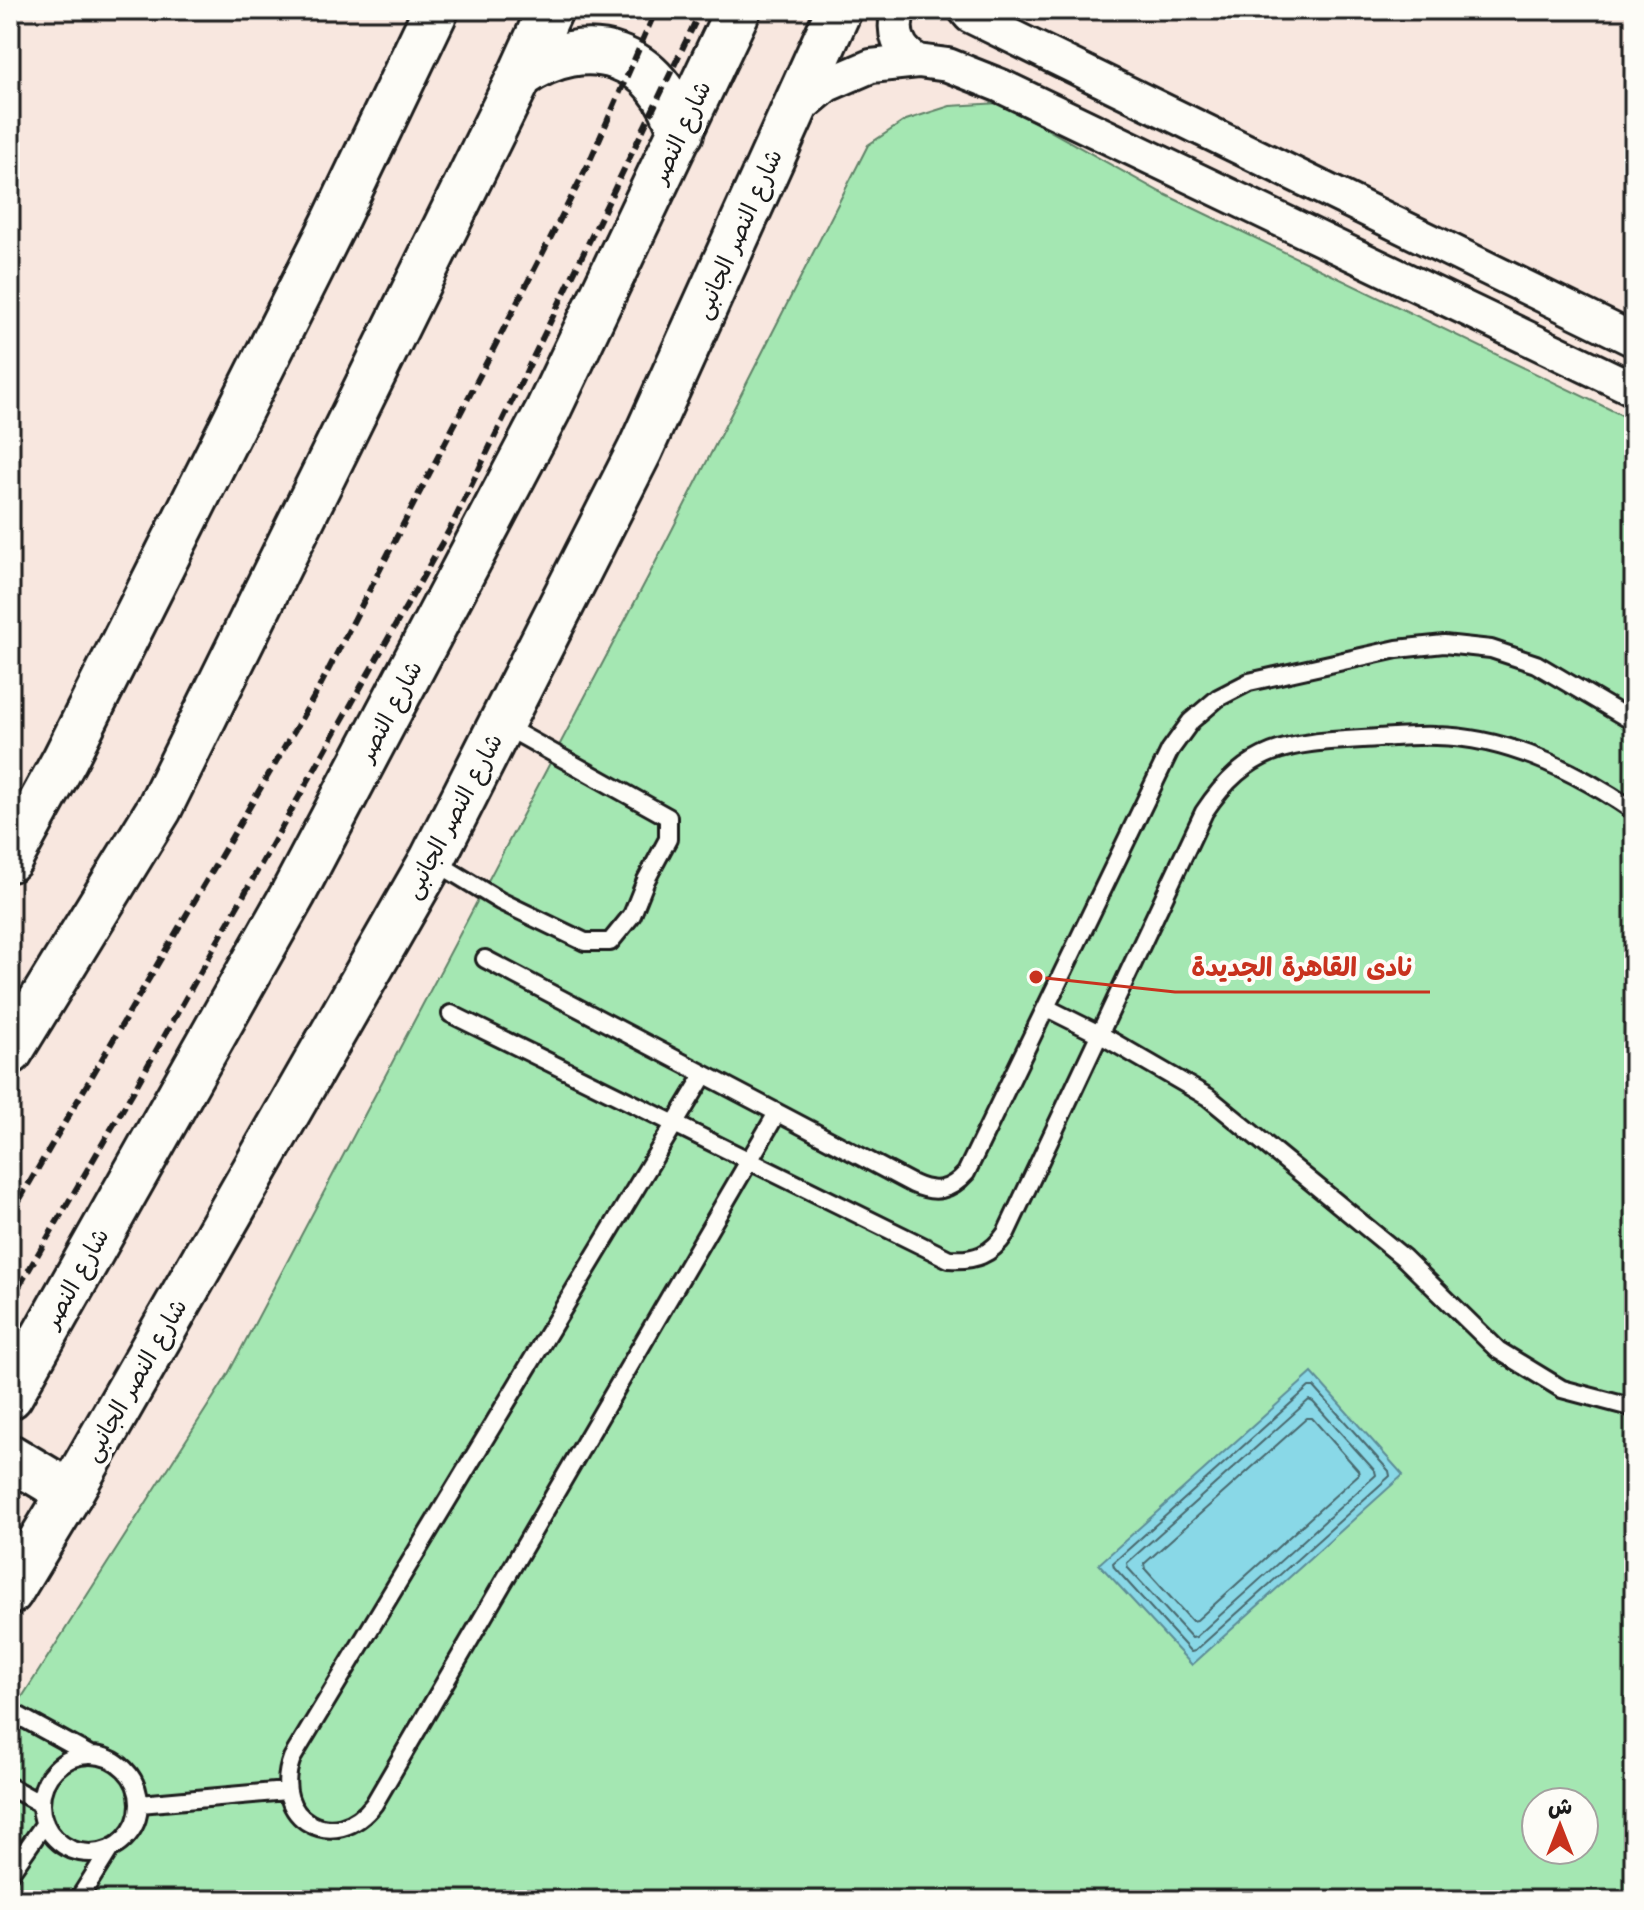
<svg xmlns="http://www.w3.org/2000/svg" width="1644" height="1910" viewBox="0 0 1644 1910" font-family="Mali,'Playpen Sans Arabic',sans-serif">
<rect width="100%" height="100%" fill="#f8e7df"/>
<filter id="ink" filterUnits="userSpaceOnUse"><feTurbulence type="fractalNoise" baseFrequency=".0125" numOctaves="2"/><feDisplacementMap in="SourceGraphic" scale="16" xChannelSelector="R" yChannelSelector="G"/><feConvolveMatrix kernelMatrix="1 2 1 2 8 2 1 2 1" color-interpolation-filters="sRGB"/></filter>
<g filter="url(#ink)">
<path fill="#a4e7b2" stroke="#608267" stroke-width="2" fill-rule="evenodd" d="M1000,103L1160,192L1634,421V1900H10V1716L227,1376L648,577L868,145L906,120L950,106ZM1536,1802H1584V1850H1536Z"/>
<path fill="#89d8e7" stroke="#5d8d96" stroke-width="2" d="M1312,1373L1403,1475L1192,1665L1099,1564Z"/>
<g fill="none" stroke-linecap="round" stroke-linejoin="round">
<path stroke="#48676d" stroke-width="2" d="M1309,1387H1314L1389,1471L1390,1476L1195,1651L1191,1652L1114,1567L1113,1563Z
M1309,1400L1313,1402L1375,1471L1376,1475L1196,1637L1192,1638L1128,1568L1127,1563Z
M1307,1418H1312L1358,1470L1359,1474L1197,1620L1192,1621L1145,1569L1144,1564Z"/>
<defs>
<path id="lane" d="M434,861L500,901L585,942H610L632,915L646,880L668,839V817L501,724
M485,959L913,1184C935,1194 950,1191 966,1173L1170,750L1191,721L1218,698L1249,682L1397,649L1444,644L1491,649L1536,664L1634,722
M1047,1008L1101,1035L1208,1097L1404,1258L1498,1350L1562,1389L1634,1408
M451,1014L949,1259C975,1261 991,1255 1006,1233L1204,812C1248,746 1288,743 1362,739C1386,738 1411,735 1436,736C1508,737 1576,771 1634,811
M704,1075L292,1758C269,1819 335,1856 374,1804L777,1113
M10,1711L90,1755
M41 1804a49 49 0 1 1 98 0a49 49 0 1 1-98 0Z
M10,1787L41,1804
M140,1804L286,1791
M10,1873L45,1823
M78,1900L110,1849"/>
<path id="street" d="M899,10C891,31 898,51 918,61
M965,10L970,16L1634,340
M797,110L827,85L871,66L918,61L948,65L1001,86L1634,389"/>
<path id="secondary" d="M10,859L65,759L333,225L436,10
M10,1592L70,1493L432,860L640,450L839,10"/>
<path id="primary" d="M520,76C587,29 660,54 681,133
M10,1052L159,809L520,76L550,10
M10,1396L293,894L548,410L738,10
M10,1457L70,1493"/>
</defs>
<use href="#lane" stroke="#1c1c1c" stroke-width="22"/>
<use href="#street" stroke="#1c1c1c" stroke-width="38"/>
<use href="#secondary" stroke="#1c1c1c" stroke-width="50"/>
<use href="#primary" stroke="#1c1c1c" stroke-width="50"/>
<use href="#lane" stroke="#fdfcf7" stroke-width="16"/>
<use href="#street" stroke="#fdfcf7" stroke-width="32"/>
<use href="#secondary" stroke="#fdfcf7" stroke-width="44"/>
<use href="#primary" stroke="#fdfcf7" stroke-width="44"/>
<path stroke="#1c1c1c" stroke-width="6" stroke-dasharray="12 6" stroke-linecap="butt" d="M10,1216L318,690L588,165L656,10
M10,1302L134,1090L452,525L701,10"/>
</g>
</g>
<g text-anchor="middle" stroke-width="8" stroke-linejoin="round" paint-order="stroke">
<g font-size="24" fill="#1c1c1c" stroke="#fdfcf7">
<text transform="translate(681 132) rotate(-65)" y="8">شارع النصر</text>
<text transform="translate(738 234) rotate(-66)" y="8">شارع النصر الجانبى</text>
<text transform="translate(390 711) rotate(-62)" y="8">شارع النصر</text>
<text transform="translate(453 816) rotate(-62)" y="8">شارع النصر الجانبى</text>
<text transform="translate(76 1278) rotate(-61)" y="8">شارع النصر</text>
<text transform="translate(135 1380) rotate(-60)" y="8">شارع النصر الجانبى</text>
</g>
</g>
<path fill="none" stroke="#c8321e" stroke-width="3" d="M1036 977L1175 992H1430"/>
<circle fill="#c8321e" stroke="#fdfcf7" stroke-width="3" cx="1036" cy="977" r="8"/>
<g font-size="26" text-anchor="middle" font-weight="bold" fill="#c8321e" stroke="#fdfcf7" stroke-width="8" stroke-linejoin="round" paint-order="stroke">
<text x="1303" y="976">نادى القاهرة الجديدة</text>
</g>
<rect width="1644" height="1910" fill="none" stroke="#fdfcf7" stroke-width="40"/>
<rect x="20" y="20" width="1604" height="1870" fill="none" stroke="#1c1c1c" stroke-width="3" filter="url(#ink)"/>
<g transform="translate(1560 1826)"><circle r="38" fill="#fdfcf7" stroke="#a3a29f" stroke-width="2"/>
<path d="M0-6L14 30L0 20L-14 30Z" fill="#c8321e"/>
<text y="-12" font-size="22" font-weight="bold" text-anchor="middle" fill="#1c1c1c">ش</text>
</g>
</svg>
